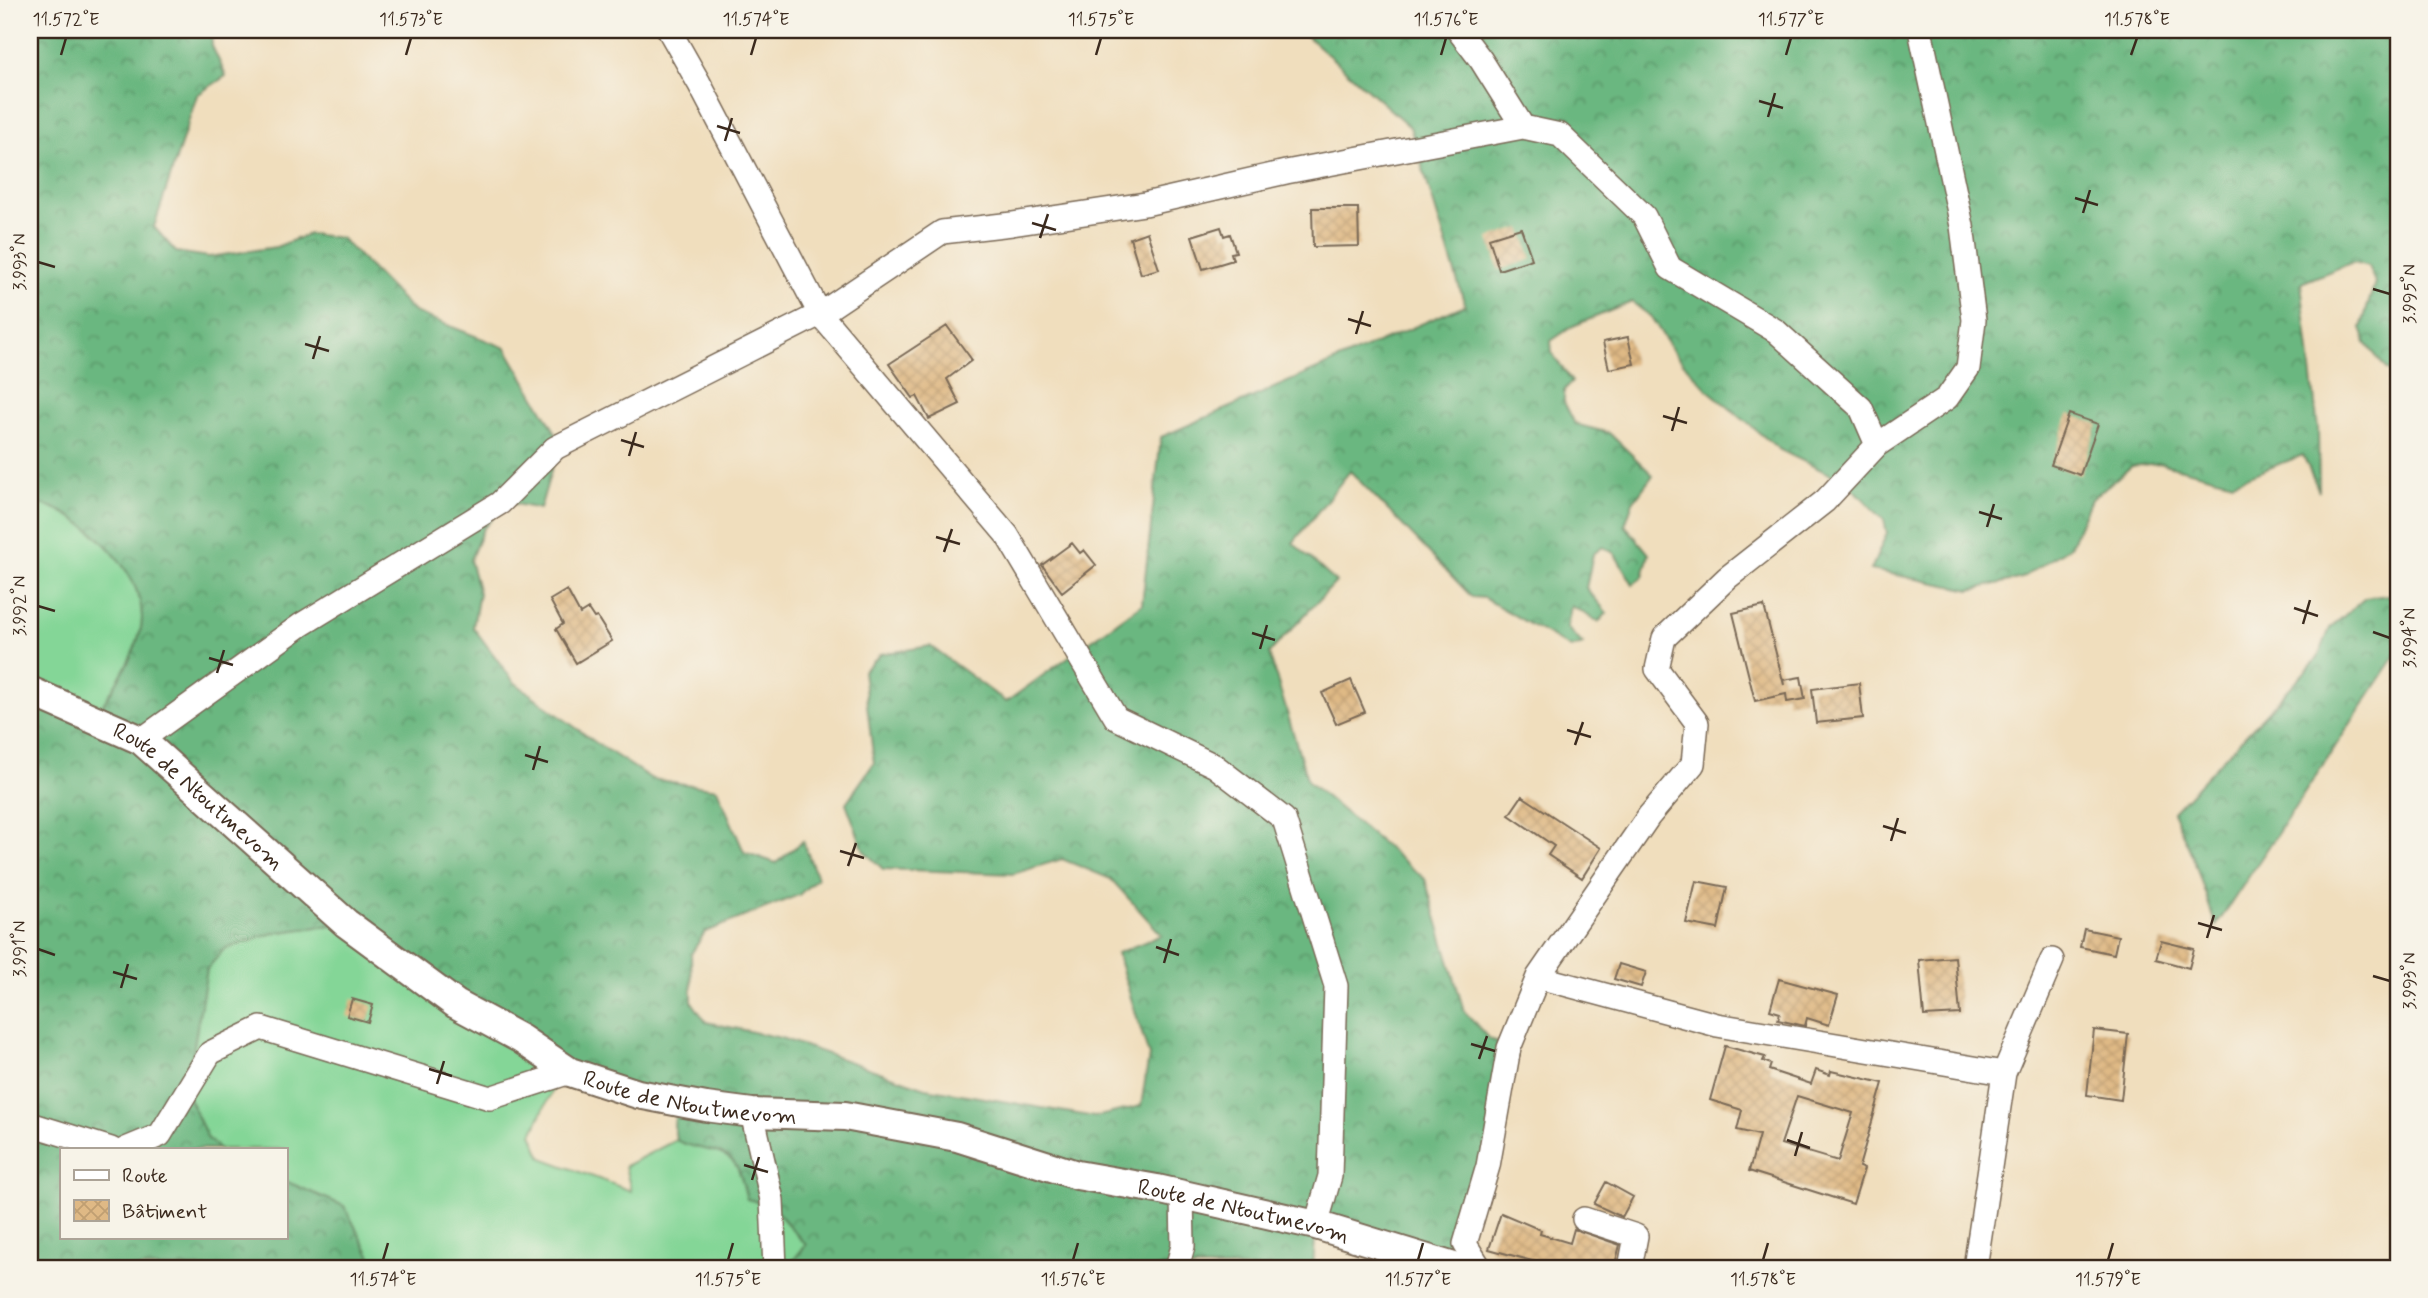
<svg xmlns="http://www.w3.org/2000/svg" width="2428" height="1298" viewBox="0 0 2428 1298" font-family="Mynerve,sans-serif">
<defs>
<pattern id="forest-crowns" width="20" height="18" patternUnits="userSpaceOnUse" patternTransform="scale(1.75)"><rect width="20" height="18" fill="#6bb780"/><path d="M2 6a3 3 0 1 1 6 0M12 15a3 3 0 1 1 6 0" fill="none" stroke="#599568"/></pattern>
<pattern id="building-cross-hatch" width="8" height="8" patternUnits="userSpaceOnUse" patternTransform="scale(1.75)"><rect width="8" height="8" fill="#dfb985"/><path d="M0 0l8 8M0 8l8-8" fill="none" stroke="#c09f72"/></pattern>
</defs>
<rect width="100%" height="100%" fill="#f7f3e8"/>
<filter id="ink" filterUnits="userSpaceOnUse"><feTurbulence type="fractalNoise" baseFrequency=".0143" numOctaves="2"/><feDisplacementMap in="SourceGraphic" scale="14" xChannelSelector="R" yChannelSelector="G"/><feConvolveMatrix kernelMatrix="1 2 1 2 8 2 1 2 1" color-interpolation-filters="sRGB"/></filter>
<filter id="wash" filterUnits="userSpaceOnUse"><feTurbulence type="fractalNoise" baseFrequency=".00686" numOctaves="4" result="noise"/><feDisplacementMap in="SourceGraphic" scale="28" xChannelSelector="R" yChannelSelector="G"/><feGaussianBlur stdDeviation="1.57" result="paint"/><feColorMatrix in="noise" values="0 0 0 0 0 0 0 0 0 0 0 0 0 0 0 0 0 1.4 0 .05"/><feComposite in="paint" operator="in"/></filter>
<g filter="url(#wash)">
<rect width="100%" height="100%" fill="#f0debd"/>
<path fill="#84d697" stroke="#60805a" stroke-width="2" d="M30,501C40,504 51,506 61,511C97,529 142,575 142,618C142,649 109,693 94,719L30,691Z
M346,923L570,1072L552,1091L532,1134L542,1158L631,1191L625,1166L676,1140C694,1151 726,1147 737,1167C742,1176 744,1189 747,1199L771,1205L806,1245L787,1268H377L344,1206L285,1181V1149H219L208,1139L186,1092L207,968L224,949L273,933Z"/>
<path fill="url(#forest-crowns)" stroke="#53704f" stroke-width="2" d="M30,30H211L212,46L226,76L197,95L154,227L176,252L209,257L276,247L309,234L341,238L414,312L506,348L560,440L540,509L506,502L483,529L470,560L479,593L473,627L514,682L595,742L652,779L717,789L744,852L776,863L803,841L817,878L799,895L705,932L691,954L692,1002L706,1022L781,1038L926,1088L1095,1117L1141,1106L1149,1056L1117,953L1162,935L1111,879L1062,859L1013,874L883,869L864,851L846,803L874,763L863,671L881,654L930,646L1006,702L1142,604L1161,437L1465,305L1410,127L1300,30H2398V373L2387,370L2366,343L2361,328L2375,282L2368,266L2353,262L2301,283L2318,429L2319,491L2303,455L2233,482L2159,463L2132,466L2091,499L2070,547L2022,578L1971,590L1871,570L1887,533L1884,520L1848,483L1780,450L1709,391L1674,353L1651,317L1632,302L1573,326L1551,341L1552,353L1572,382L1564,390V402L1575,424L1609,433L1653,475L1633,502L1625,525L1649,554L1643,577L1633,584L1614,553L1603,547L1593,554L1586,588L1607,613L1599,622L1571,606L1567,628L1583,644L1571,648L1484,598L1472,597L1350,471L1293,543L1336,582L1269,653L1308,782L1425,879L1464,1011L1488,1038L1509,1048L1465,1244L1480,1268L1316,1225L1313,1268H787L806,1245L771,1205L747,1199C744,1189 742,1176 737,1167C726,1147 694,1151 676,1140L674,1125L677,1101L570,1072L346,923L273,933L224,949L207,969L186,1092L208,1139L219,1149H61V1237H285V1181L344,1206L377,1268H30V691L94,719C110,693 142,648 142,618C142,575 97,529 60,511C51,506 40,504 30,501Z
M2398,594V652L2216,926L2193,857L2173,812L2318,658L2330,628L2365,598Z"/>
<g id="blocks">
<path fill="url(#building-cross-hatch)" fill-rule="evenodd" d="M1312,208H1358L1359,246L1313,247Z
M1221,227L1224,236L1230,234L1236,252L1231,253L1233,260L1203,269L1192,236Z
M1521,228L1532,259L1499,270L1489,238Z
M1147,232L1159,269L1141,274L1130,238Z
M947,326L972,360L947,379L960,404L929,419L917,396L913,398L889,364Z
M1628,337L1634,364L1609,369L1603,342Z
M2069,414L2098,424L2080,475L2051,465Z
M1072,543L1080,553L1084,550L1096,565L1062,592L1042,565Z
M567,590L580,614L588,609L594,618L597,617L612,641L576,663L556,629L563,624L550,600Z
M1764,606L1784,685L1783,680L1801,677L1805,699L1787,702L1786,694L1755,701L1733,613Z
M1351,680L1365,712L1336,724L1322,693Z
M1859,683L1863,718L1816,723L1812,689Z
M1522,796L1601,848L1582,878L1548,855L1554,846L1509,815Z
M1696,881L1727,887L1718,929L1686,923Z
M2084,929L2118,936L2114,954L2080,947Z
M2161,941L2194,949L2189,968L2156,959Z
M1955,957L1960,1014L1924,1016L1919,960Z
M1619,964L1646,972L1641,987L1614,979Z
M1779,979L1838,995L1829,1025L1807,1018L1805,1026L1778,1020L1780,1013L1770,1010Z
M352,999L373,1005L368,1022L347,1016Z
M2094,1030L2128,1034L2121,1100L2087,1095Z
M1725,1046L1765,1057L1763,1061L1771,1064L1769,1070L1811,1084L1816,1070L1830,1075L1831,1071L1883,1083L1859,1167L1864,1169L1853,1204L1749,1171L1759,1135L1737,1130L1742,1110L1710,1100ZM1797,1096L1853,1113L1838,1161L1781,1144Z
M1606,1182L1633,1197L1622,1217L1594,1204Z
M1501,1213L1541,1230L1540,1234L1570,1243L1574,1229L1620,1245L1614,1268H1583L1560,1262L1558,1268L1489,1249Z"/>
</g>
</g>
<g filter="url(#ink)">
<use href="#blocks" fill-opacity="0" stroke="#7a6956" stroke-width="2"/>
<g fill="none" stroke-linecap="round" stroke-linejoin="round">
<defs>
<path id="minor" d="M669,30L699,83L820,314L1007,535L1116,718L1215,766L1284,819L1336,986L1330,1176L1316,1225
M1458,30L1481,60L1523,127
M141,740L301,625L500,503L555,448L820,314L942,232L1012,224L1145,204L1286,172L1523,127L1560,135L1644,216L1670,268L1776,331L1861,408L1877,445
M1538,977L1717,1025L2004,1073
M752,1113L772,1200L775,1268
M30,1124L111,1149
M126,1149L160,1135L210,1053L261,1028L490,1098L570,1072
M1584,1219L1636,1236L1630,1268
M1177,1268L1183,1246L1182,1195
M1480,1268L1465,1244L1488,1166L1509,1048L1538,977L1649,816L1693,764L1697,723L1657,669L1664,638L1727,578L1825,501L1877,445L1947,398L1968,368L1974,320L1962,226L1920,30
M1975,1268L2004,1073L2052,960"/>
<g id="tertiary">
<path id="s1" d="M30,691L141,740L346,923L456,1004L521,1039L570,1072L638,1094L706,1107L752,1113L845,1116L957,1137L1077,1175L1157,1189L1316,1225L1457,1268"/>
</g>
</defs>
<use href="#minor" stroke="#7a6956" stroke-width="26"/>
<use href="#tertiary" stroke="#7a6956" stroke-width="32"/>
<use href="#minor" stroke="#fff" stroke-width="23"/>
<use href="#tertiary" stroke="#fff" stroke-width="28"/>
</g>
</g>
<path fill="none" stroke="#3b2a1e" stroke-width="2.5" d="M61,55L66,38M406,55L411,38M751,55L756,38M1096,55L1101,38M1441,55L1446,38M1786,55L1791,38M2131,55L2137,38M1759,101L1783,108M1768,117L1775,93M717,126L740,133M725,141L732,118M2075,198L2098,205M2083,213L2090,190M1032,223L1056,230M1040,238L1048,214M38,262L55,267M2373,289L2390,294M1348,319L1371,326M1356,334L1363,311M305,344L329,351M313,359L320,336M1663,416L1687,423M1672,431L1679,407M621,440L644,447M629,456L636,432M1979,512L2002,519M1987,527L1994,504M936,537L960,544M944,552L952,529M38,606L55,611M2294,608L2318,616M2303,624L2310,600M2373,632L2390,638M1252,633L1275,640M1260,649L1267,625M209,658L233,665M217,673L224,650M1567,730L1591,737M1575,745L1583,722M525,755L548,762M533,770L540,746M1883,826L1906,833M1891,841L1898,818M840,851L864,858M848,866L856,843M2198,923L2222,930M2207,938L2214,915M1156,947L1179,955M38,949L55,955M1164,963L1171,939M113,972L137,979M2373,976L2390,981M121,988L128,964M1471,1044L1495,1051M1479,1059L1487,1036M429,1069L452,1076M437,1084L444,1061M1787,1140L1810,1148M1795,1156L1802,1132M744,1165L768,1172M752,1180L759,1157M383,1260L388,1243M728,1260L733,1243M1073,1260L1078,1243M1418,1260L1423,1243M1763,1260L1768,1243M2108,1260L2113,1243"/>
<g text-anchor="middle" stroke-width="5" stroke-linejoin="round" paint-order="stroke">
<g font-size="23" fill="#3b2a1e" stroke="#f7f3e8">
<text dy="8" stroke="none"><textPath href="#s1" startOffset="201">Route de Ntoutmevom</textPath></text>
<text dy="8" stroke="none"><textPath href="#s1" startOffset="789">Route de Ntoutmevom</textPath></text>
<text dy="8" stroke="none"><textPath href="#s1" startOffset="1356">Route de Ntoutmevom</textPath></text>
</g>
</g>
<rect width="2428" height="1298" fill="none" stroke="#f7f3e8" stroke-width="77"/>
<rect x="60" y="1148" width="228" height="91" fill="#f7f3e8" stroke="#aca397" stroke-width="2"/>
<rect x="74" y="1170" width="35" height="10" fill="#ffffff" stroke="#aca397" stroke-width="2"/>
<text x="122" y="1182" font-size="21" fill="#3b2a1e">Route</text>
<rect x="74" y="1200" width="35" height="21" fill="url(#building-cross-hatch)" stroke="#aca397" stroke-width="2"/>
<text x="122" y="1218" font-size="21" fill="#3b2a1e">Bâtiment</text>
<rect x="38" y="38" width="2352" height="1222" fill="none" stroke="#3b2a1e" stroke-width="2.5"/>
<g font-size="18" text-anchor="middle" fill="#3b2a1e">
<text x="66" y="25">11.572°E</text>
<text x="411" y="25">11.573°E</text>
<text x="756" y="25">11.574°E</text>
<text x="1101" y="25">11.575°E</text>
<text x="1446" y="25">11.576°E</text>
<text x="1791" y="25">11.577°E</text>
<text x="2137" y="25">11.578°E</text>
<text transform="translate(19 262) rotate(-90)" y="6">3.993°N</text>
<text transform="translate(2409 294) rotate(-90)" y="6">3.995°N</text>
<text transform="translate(19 606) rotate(-90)" y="6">3.992°N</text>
<text transform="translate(2409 638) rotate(-90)" y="6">3.994°N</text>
<text transform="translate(19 949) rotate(-90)" y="6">3.991°N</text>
<text transform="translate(2409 981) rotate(-90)" y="6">3.993°N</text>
<text x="383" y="1285">11.574°E</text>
<text x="728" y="1285">11.575°E</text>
<text x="1073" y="1285">11.576°E</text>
<text x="1418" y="1285">11.577°E</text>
<text x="1763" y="1285">11.578°E</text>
<text x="2108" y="1285">11.579°E</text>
</g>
</svg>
